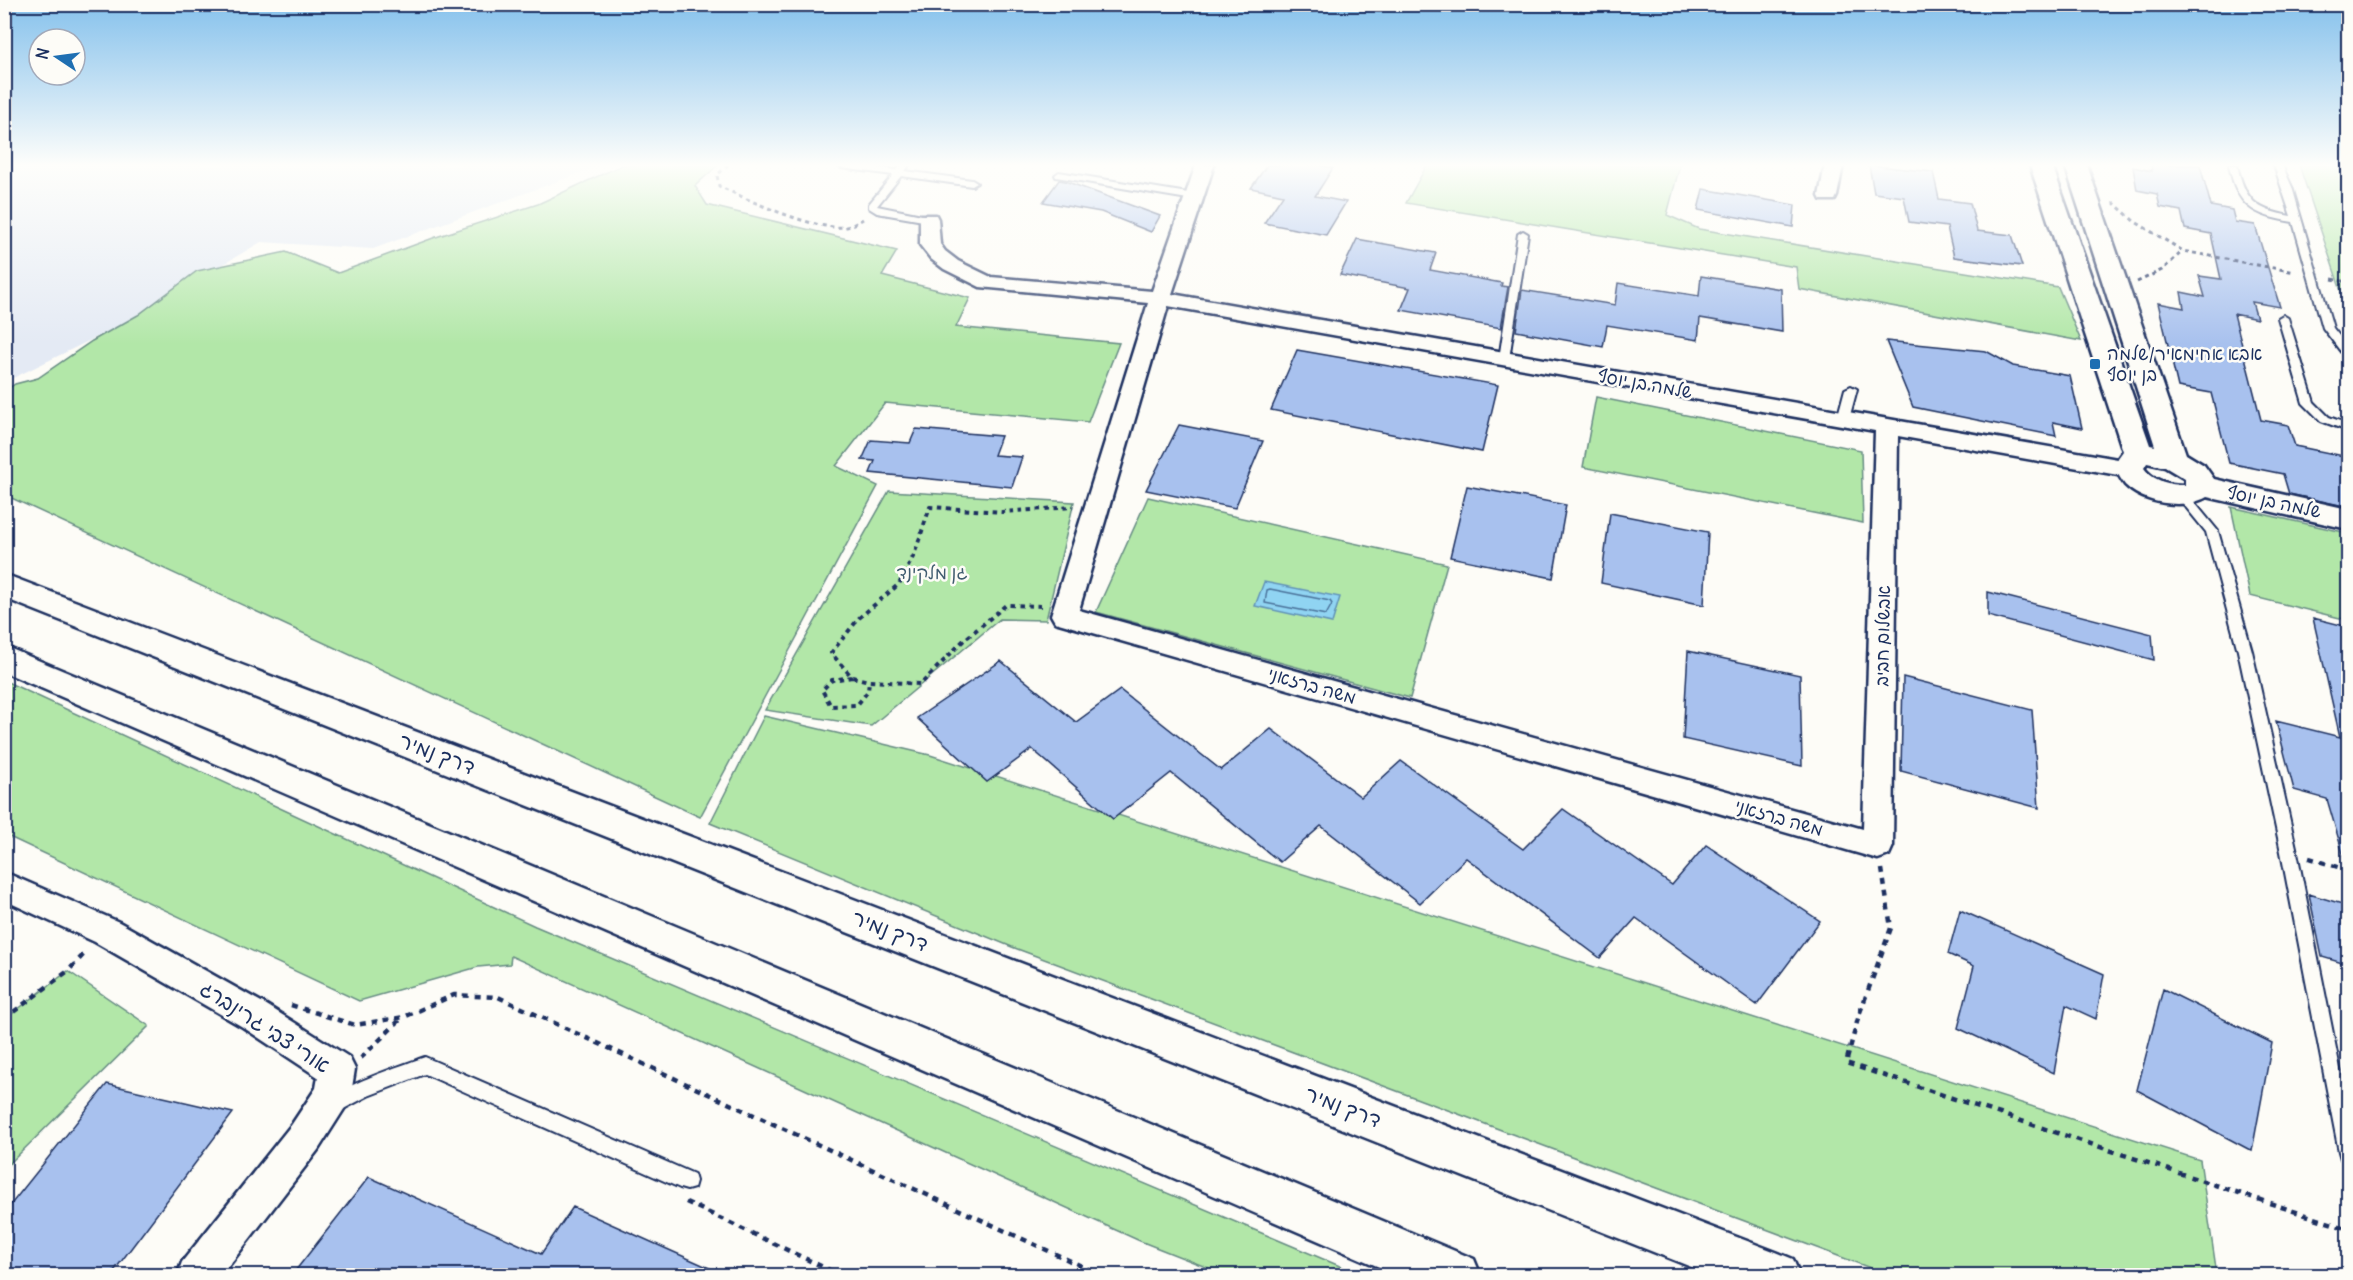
<svg xmlns="http://www.w3.org/2000/svg" width="2353" height="1280" viewBox="0 0 2353 1280" font-family="Delius,'Playpen Sans Hebrew',sans-serif">
<rect width="100%" height="100%" fill="#fdfcf7"/>
<filter id="ink" filterUnits="userSpaceOnUse"><feTurbulence type="fractalNoise" baseFrequency=".0167" numOctaves="2"/><feDisplacementMap in="SourceGraphic" scale="12" xChannelSelector="R" yChannelSelector="G"/><feConvolveMatrix kernelMatrix="1 2 1 2 8 2 1 2 1" color-interpolation-filters="sRGB"/></filter>
<g filter="url(#ink)">
<path fill="#e4eaf4" d="M5,165H602L373,249L261,242L115,328L5,382Z"/>
<path fill="#b2e7a8" stroke="#668b83" stroke-width="1.5" d="M622,165H718L695,186L707,205L897,251L882,276L970,298L956,327L1119,343L1088,422L885,403L836,466L878,486L700,817L5,495V391L15,384L38,378L92,341L138,315L197,271L286,252L338,273L436,237L538,204Z
M1427,165H1680L1667,215L1699,229L2058,287L2081,341L1799,289L1796,267L1406,203Z
M2299,165H2348V312Z
M1596,397L1861,450L1863,523L1583,467Z
M889,491L1074,502L1046,620L1000,619L871,726L765,710Z
M1148,497L1447,564L1410,698L1096,612Z
M2231,507L2348,533V620L2250,596Z
M5,681L535,926L1361,1275H1226L1140,1241L511,956L510,964L478,967L359,1001L5,835Z
M764,716L930,755L2200,1160L2217,1275H1889L1012,947L710,823Z
M68,971L149,1026L5,1168V1019Z"/>
<path fill="#90d4f2" stroke="#6192b7" stroke-width="1.5" d="M1264,582L1340,597L1332,623L1255,606Z"/>
<g fill="none" stroke-linecap="round" stroke-linejoin="round">
<path stroke="#4a7199" stroke-width="1.5" d="M1270,589L1330,601L1332,604L1326,615L1265,603L1267,590Z"/>
</g>
<path fill="#a8c1ee" stroke="#1b2f5e" stroke-width="1.5" d="M1267,165H1318L1333,168L1315,196L1346,202L1326,235L1264,223L1283,195L1251,188Z
M1869,165L1933,172L1939,199L1970,203L1977,231L2012,235L2022,266L1954,257L1947,227L1909,222L1904,197L1874,193Z
M2151,165H2200L2211,206L2232,210L2235,222L2255,225L2280,307L2252,302L2257,319L2234,314L2261,420L2288,425L2295,446L2349,457V507L2289,494L2283,474L2229,463L2211,393L2178,387L2158,303L2184,308L2181,292L2205,297L2199,276L2221,279L2211,234L2185,229L2181,211L2160,207L2157,194L2137,190L2133,167L2152,171Z
M1059,180L1065,181L1160,216L1151,232L1101,212L1043,202Z
M1703,189L1795,205L1793,227L1698,210Z
M1357,239L1436,253L1430,270L1502,283L1501,286L1508,287L1501,328L1401,310L1410,288L1340,275Z
M1701,276L1781,289L1782,332L1700,318L1698,340L1607,325L1603,347L1516,331L1522,290L1615,305L1618,283L1699,296Z
M1886,341L1986,351L2013,366L2070,376L2082,428L2053,422L2056,436L1913,407Z
M1297,350L1498,385L1482,452L1271,410Z
M1179,425L1263,441L1235,508L1146,490Z
M916,429L1001,436L994,455L1022,457L1012,487L870,473L875,461L862,460L871,440L910,443Z
M1467,486L1566,505L1553,578L1450,557Z
M1610,513L1708,532L1704,605L1601,583Z
M1988,592L2152,634L2154,660L1988,616Z
M2313,618L2349,627V737L2345,738L2349,739V853L2343,854L2327,799L2294,790L2276,721L2340,737Z
M1688,651L1800,675L1802,766L1683,739Z
M1001,661L1076,722L1120,690L1221,770L1271,729L1361,797L1401,761L1523,849L1563,809L1672,885L1706,845L1820,921L1757,1005L1636,918L1600,958L1466,858L1420,903L1321,826L1280,862L1171,773L1113,819L1032,749L987,782L917,718Z
M1903,677L2032,710L2039,808L1901,771Z
M2309,894L2349,906V965L2322,957Z
M1960,910L2104,974L2096,1019L2066,1005L2054,1073L1958,1028L1974,966L1948,954Z
M2163,989L2272,1043L2252,1151L2137,1090Z
M107,1084L233,1113L111,1275H4V1213Z
M369,1177L541,1254L573,1207L725,1275H292Z"/>
<g fill="none" stroke-linecap="round" stroke-linejoin="round">
<defs>
<path id="lane" d="M837,165H861L897,170L901,165H907L908,167L905,171L972,180L977,183L972,186L901,176L877,206L932,217V221L929,222L877,213L869,208V204L893,175L841,168Z
M2229,165H2237C2245,200 2255,210 2291,216L2274,165H2282L2292,187L2333,328L2348,347V357L2344,356L2323,328L2293,222C2252,215 2237,206 2229,165Z
M1059,172L1194,194L1199,197L1194,200L1056,177L1055,175Z
M1523,231L1528,234L1509,359L1504,362L1499,359L1518,234Z
M2283,315L2288,318L2314,402L2329,417L2348,424V431L2321,421L2303,403L2278,318Z
M1851,386L1857,389L1849,419L1847,421H1839L1837,419L1845,389Z
M2182,491L2186,492L2218,531L2252,651L2297,852L2348,1109V1161L2341,1159L2339,1152L2281,852L2238,651L2206,532L2176,495Z
M425,1057L694,1174L696,1181L694,1188L687,1190L680,1188L425,1074L368,1096L336,1113L330,1110L327,1104C334,1087 406,1064 425,1057Z"/>
<path id="street" d="M1196,165H1214L1172,294L2129,461L2137,464L2141,469L2137,474L2129,477L1898,436L1893,846L1889,855L1878,859L1055,622L1051,615L1148,303L980,287L944,269L931,259L920,245V219L922,215H936L938,219L940,244L945,251L958,261L991,277L1152,291ZM1168,306L1875,431L1863,829L1079,610Z
M1825,165H1843L1837,196L1835,200H1821L1819,196Z
M4,872L119,922L265,1004L349,1057L355,1069L351,1094L346,1106L318,1150L221,1276H177L182,1262L292,1124L316,1088L318,1077L241,1026L95,942L4,900Z"/>
<path id="secondary" d="M2030,165H2052L2150,445L2155,446L2065,165H2087L2186,454L2204,465L2214,479L2348,509V529L2207,497C2184,510 2144,504 2125,485C2121,480 2118,474 2115,468L2118,458L2123,451ZM2147,463L2165,467L2185,479V485C2170,485 2153,481 2144,468Z"/>
<path id="highway" d="M4,574L1776,1252L1793,1259L1800,1276H1714L4,598Z
M4,646L1474,1259L1481,1276H1400L4,672Z"/>
</defs>
<use href="#lane" stroke="#1b2f5e" stroke-width="4"/>
<use href="#street" stroke="#1b2f5e" stroke-width="5"/>
<use href="#secondary" stroke="#1b2f5e" stroke-width="5"/>
<use href="#highway" stroke="#1b2f5e" stroke-width="5"/>
<path stroke="#1b2f5e" stroke-width="3" stroke-dasharray="4 4" stroke-linecap="butt" d="M728,165L717,175L719,186C748,200 815,231 846,227C852,226 858,222 863,219
M2113,202L2134,221L2183,251L2295,272
M2332,279L2348,282
M2137,282L2162,270L2183,251"/>
<path stroke="#1b2f5e" stroke-width="4" stroke-dasharray="4.5 4.5" stroke-linecap="butt" d="M1041,606L1006,605L963,641L921,684L869,681L852,677L831,653L859,618L899,584L914,555L930,507L1002,512L1073,507
M852,677L832,680L822,690L831,706L857,705L868,691L869,681"/>
<path stroke="#1b2f5e" stroke-width="4.5" stroke-dasharray="6 6" stroke-linecap="butt" d="M2309,858L2348,870
M1882,869L1891,928L1859,1015L1846,1063L2348,1229
M291,1005L355,1025L404,1017L454,995L498,997L1103,1276
M4,1019L68,971L87,951
M361,1058L403,1017
M686,1202L842,1276"/>
<use href="#lane" fill="#fdfcf7" fill-rule="evenodd"/>
<use href="#street" fill="#fdfcf7" fill-rule="evenodd"/>
<use href="#secondary" fill="#fdfcf7" fill-rule="evenodd"/>
<use href="#highway" fill="#fdfcf7" fill-rule="evenodd"/>
</g>
</g>
<linearGradient id="sky" x2="0" y2="1"><stop stop-color="#85c1ec"/><stop offset="0.48" stop-color="#fefefb"/><stop offset="1" stop-color="#fefefb" stop-opacity="0"/></linearGradient>
<rect width="2353" height="344" fill="url(#sky)"/>
<rect fill="#1f6fb2" stroke="#fdfcf7" stroke-width="2" x="2089" y="358" width="12" height="12" rx="3"/>
<g text-anchor="middle" stroke-width="5" stroke-linejoin="round" paint-order="stroke">
<g font-size="18" fill="#1b2f5e" stroke="#fdfcf7" text-anchor="start">
<text x="2107" y="360">אבא אחימאיר/שלמה<tspan x="2107" dy="21">בן יוסף</tspan></text>
</g>
<g font-size="18" fill="#1b2f5e" stroke="#fdfcf7">
<text transform="translate(1645 384) rotate(10)" y="6">שלמה בן יוסף</text>
<text transform="translate(2274 502) rotate(12)" y="6">שלמה בן יוסף</text>
<text transform="translate(1883 636) rotate(-89)" y="6">אבשלום חביב</text>
<text transform="translate(1312 686) rotate(16)" y="6">משה ברזאני</text>
<text transform="translate(1779 818) rotate(16)" y="6">משה ברזאני</text>
</g>
<g font-size="18" fill="#415d70" stroke="#fdfcf7">
<text x="932" y="579">גן מלקינד</text>
</g>
<g font-size="21" fill="#1b2f5e" stroke="#fdfcf7">
<text transform="translate(437 754) rotate(21)" y="7">דרך נמיר</text>
<text transform="translate(890 931) rotate(21)" y="7">דרך נמיר</text>
<text transform="translate(265 1027) rotate(33)" y="7">אורי צבי גרינברג</text>
<text transform="translate(1343 1107) rotate(21)" y="7">דרך נמיר</text>
</g>
</g>
<rect width="2353" height="1280" fill="none" stroke="#fdfcf7" stroke-width="24"/>
<rect x="12" y="12" width="2329" height="1256" fill="none" stroke="#1b2f5e" stroke-width="2" filter="url(#ink)"/>
<g transform="translate(57 57) rotate(283)"><circle r="28" fill="#fdfcf7" stroke="#a3aaba" stroke-width="1.5"/>
<path d="M0-4.5L10 22L0 15L-10 22Z" fill="#1f6fb2"/>
<text y="-9" font-size="16" font-weight="bold" text-anchor="middle" fill="#1b2f5e">N</text>
</g>
</svg>
